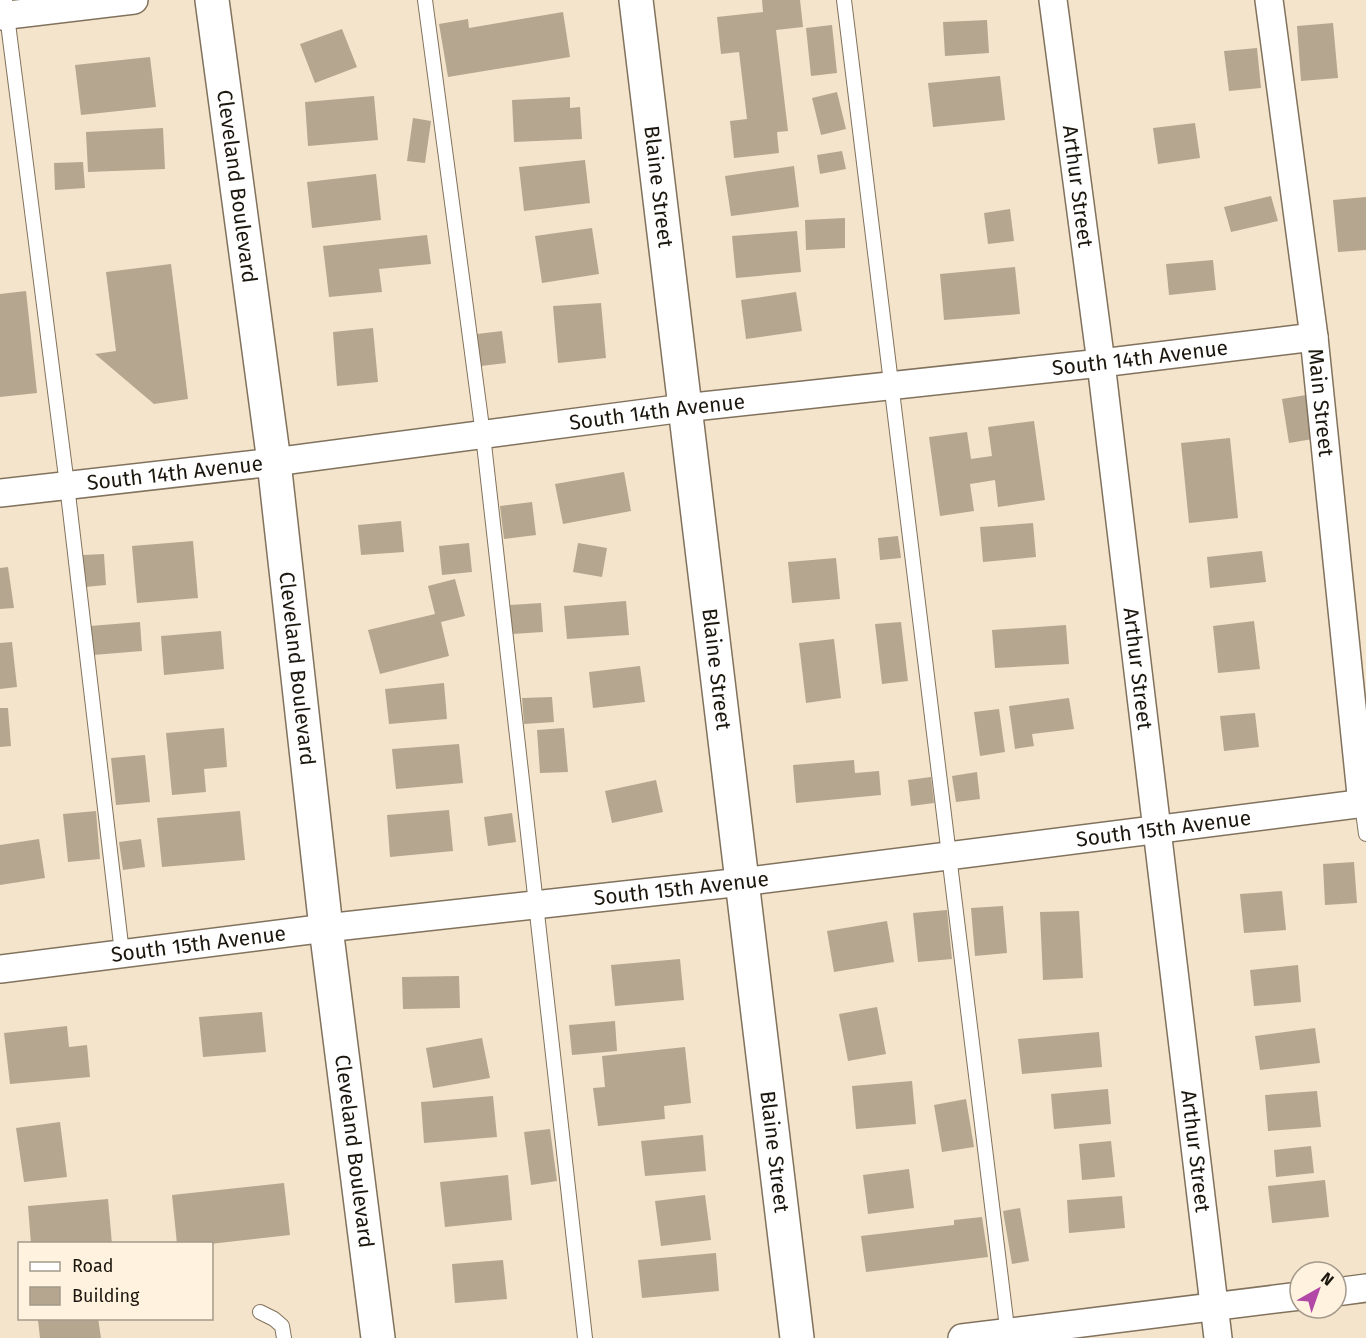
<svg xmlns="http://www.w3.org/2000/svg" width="1366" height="1338" viewBox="0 0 1366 1338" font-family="'Fira Sans',sans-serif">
<rect width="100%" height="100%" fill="#f4e4cc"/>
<path fill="#b5a68f" d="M762,0H800L803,27L776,30L788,131L777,132L779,153L734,158L730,121L747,119L739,52L721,54L717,17L763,12Z
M563,12L570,57L448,77L439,24L468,19L469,28Z
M987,20L989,53L945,56L943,22Z
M1333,23L1338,78L1301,81L1297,26Z
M832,25L837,73L811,76L806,28Z
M342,29L357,67L315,83L300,44Z
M1257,48L1261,88L1229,91L1224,51Z
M150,57L156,107L81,115L75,65Z
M1000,76L1005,120L933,127L928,83Z
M837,92L846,129L821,135L812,98Z
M374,96L378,140L308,146L305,102Z
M570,97V108L580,107L582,139L514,142L512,100Z
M413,118L431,121L425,163L407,161Z
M1195,123L1200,158L1158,164L1153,128Z
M163,128L165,169L88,172L86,132Z
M842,151L846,169L820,174L817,155Z
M585,160L590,203L524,211L519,167Z
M83,162L85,188L55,190L54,163Z
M794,166L799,207L731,216L725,176Z
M376,174L381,220L312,228L307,182Z
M1271,196L1278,221L1231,232L1224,207Z
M1366,197V250L1338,252L1333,200Z
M1010,209L1014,241L988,244L984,213Z
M845,218V248L806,250L805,220Z
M592,228L599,274L542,283L535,236Z
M797,231L801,272L736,278L732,236Z
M427,235L431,264L379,269L382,292L329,297L323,246Z
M1213,260L1216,290L1169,295L1166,264Z
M171,264L188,399L154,404L95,354L116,351L106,272Z
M1015,267L1020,314L944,320L940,274Z
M26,291L37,393L0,397V294Z
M796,292L802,331L746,339L741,300Z
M601,303L606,358L558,363L553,306Z
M373,328L378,382L337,386L333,332Z
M502,331L506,363L481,366L477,334Z
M1306,395L1313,439L1289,443L1282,399Z
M1034,421L1045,500L998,507L995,480L970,484L974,511L940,516L929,437L967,432L971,459L992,456L988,427Z
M1230,438L1238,518L1189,523L1181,443Z
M624,472L631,511L563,524L555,484Z
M532,502L536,535L504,539L500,506Z
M401,521L404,552L361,555L358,525Z
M1033,523L1036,557L983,562L980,527Z
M898,536L901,558L880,560L878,538Z
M193,541L198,598L137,603L132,546Z
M469,543L472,572L442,575L439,546Z
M578,543L607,548L602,577L573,572Z
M1262,551L1266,582L1210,588L1207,557Z
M104,554L106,585L85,587L83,555Z
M836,558L840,599L792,603L788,562Z
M8,567L14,608L0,609V568Z
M455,579L465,616L441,622L449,656L380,674L368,630L435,614L428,586Z
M626,601L629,635L567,639L564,606Z
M541,603L543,632L512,634L510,605Z
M1254,621L1260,669L1218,673L1213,626Z
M140,622L142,651L93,655L90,626Z
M901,622L908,681L882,684L875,624Z
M1066,625L1069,664L995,668L992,630Z
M221,631L224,669L164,675L161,636Z
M834,639L841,698L806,703L799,643Z
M12,642L17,687L0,689V643Z
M640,666L645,702L593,708L589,672Z
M444,683L447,719L389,724L385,689Z
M552,697L554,722L524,724L522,698Z
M1069,698L1074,729L1032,734L1034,746L1015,749L1009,706Z
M0,708H8L11,746L0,747Z
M999,709L1005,752L980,756L974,712Z
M1255,713L1259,747L1224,751L1220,716Z
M224,728L227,767L204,769L206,792L172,795L166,733Z
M564,728L568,772L540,773L537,730Z
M459,744L463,783L396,789L392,749Z
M145,755L150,802L116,805L111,758Z
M854,760L855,773L879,771L881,795L796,803L793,765Z
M977,772L980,799L956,802L952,776Z
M931,777L934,803L911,806L908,780Z
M656,780L663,812L612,823L605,791Z
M449,810L453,851L390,857L387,815Z
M96,811L100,859L68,862L63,814Z
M240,811L245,860L162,867L157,818Z
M512,813L516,842L488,846L484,817Z
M39,839L45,878L0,885V845Z
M141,839L145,867L123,870L119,842Z
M1354,862L1357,903L1325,905L1323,864Z
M1282,891L1286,930L1244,933L1240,894Z
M1003,906L1007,953L975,956L971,908Z
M947,910L952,959L918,962L913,913Z
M1079,911L1083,978L1043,980L1040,912Z
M887,921L894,962L834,972L827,931Z
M680,959L684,1000L615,1006L611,965Z
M1298,965L1301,1002L1254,1006L1250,970Z
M459,976L460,1008L403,1009L402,977Z
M877,1007L886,1054L848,1061L839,1014Z
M262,1012L266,1052L203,1057L199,1017Z
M615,1021L617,1051L572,1055L569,1025Z
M67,1026L69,1047L87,1045L90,1077L10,1084L4,1033Z
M1315,1028L1320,1063L1260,1070L1255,1036Z
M1099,1032L1102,1067L1022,1074L1018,1039Z
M482,1038L490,1078L433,1088L426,1048Z
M685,1047L691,1103L664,1106L665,1119L598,1126L593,1088L605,1087L602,1056Z
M912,1081L916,1124L856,1129L852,1086Z
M1108,1089L1111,1124L1054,1129L1051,1094Z
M1317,1091L1321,1127L1268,1131L1265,1095Z
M493,1096L497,1137L424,1143L421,1102Z
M966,1099L974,1147L942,1152L934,1105Z
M60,1122L67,1177L24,1182L16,1128Z
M550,1129L557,1181L531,1185L524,1132Z
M703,1135L706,1171L645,1176L641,1141Z
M1111,1141L1115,1177L1082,1180L1079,1144Z
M1311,1146L1314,1173L1276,1177L1274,1150Z
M909,1169L914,1208L868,1214L863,1175Z
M508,1175L512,1220L445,1227L440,1182Z
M1325,1180L1329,1217L1272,1223L1268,1186Z
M284,1183L290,1235L210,1244H177L172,1195Z
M705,1195L711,1240L661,1246L655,1201Z
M1122,1196L1125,1228L1069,1233L1067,1200Z
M108,1199L112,1244H31L28,1206Z
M1020,1208L1029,1261L1012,1264L1003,1211Z
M982,1217L988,1257L866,1272L861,1236L954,1225V1220Z
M716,1253L719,1291L642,1298L638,1260Z
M503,1260L507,1299L455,1303L452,1264Z
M51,1318H98L101,1338H40L38,1320Z"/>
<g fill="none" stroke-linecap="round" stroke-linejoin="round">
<defs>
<path id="service" d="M5,0L67,485L122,953
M425,0L483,435L585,1338
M844,0L1008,1336
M1362,804L1366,834
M260,1312L274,1319L282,1326L284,1338"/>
<g id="minor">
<path id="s1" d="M1053,0L1101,363L1218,1338"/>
<path id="s2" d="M1269,0L1314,337L1362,804"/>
<path d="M0,16L134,0"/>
<path id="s3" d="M0,493L274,462L684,408L1101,363L1314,337"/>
<path id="s4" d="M0,969L326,928L742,882L1366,803"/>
<path d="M1336,1292L1366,1288"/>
<path d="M962,1338L1300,1296"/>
</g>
<g id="primary">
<path id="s5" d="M212,0L274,462L326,928L378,1338"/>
<path id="s6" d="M636,0L797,1338"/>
</g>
</defs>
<use href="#service" stroke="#81725d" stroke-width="16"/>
<use href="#minor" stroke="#81725d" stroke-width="30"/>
<use href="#primary" stroke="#81725d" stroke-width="36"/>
<use href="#service" stroke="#fff" stroke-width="14"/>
<use href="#minor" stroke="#fff" stroke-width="27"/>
<use href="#primary" stroke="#fff" stroke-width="33"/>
</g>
<g text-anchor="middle" stroke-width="4.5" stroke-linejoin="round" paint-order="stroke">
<g font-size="21" fill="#1c170e" stroke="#fff2df">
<text dy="7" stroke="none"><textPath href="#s5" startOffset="188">Cleveland Boulevard</textPath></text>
<text dy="7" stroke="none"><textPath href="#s1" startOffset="188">Arthur Street</textPath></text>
<text dy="7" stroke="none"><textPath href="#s6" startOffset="188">Blaine Street</textPath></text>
<text dy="7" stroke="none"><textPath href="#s3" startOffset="1148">South 14th Avenue</textPath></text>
<text dy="7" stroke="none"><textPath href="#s2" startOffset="406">Main Street</textPath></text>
<text dy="7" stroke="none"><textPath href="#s3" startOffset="662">South 14th Avenue</textPath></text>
<text dy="7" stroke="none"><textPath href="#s3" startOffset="176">South 14th Avenue</textPath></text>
<text dy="7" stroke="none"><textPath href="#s5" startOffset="674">Cleveland Boulevard</textPath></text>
<text dy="7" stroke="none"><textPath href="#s6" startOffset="674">Blaine Street</textPath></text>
<text dy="7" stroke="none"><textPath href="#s1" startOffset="674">Arthur Street</textPath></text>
<text dy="7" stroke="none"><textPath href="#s4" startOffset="1172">South 15th Avenue</textPath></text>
<text dy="7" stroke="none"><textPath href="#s4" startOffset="686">South 15th Avenue</textPath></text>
<text dy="7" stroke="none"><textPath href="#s4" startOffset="200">South 15th Avenue</textPath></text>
<text dy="7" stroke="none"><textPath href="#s5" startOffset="1160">Cleveland Boulevard</textPath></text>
<text dy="7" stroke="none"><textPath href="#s1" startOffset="1160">Arthur Street</textPath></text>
<text dy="7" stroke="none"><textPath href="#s6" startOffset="1160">Blaine Street</textPath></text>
</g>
</g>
<rect x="18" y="1242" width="195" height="78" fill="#fff2df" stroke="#a49a8b" stroke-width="1.5"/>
<rect x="30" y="1262" width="30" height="9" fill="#ffffff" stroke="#a49a8b" stroke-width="1.5"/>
<text x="72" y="1272" font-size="18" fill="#1c170e">Road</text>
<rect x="30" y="1287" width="30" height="18" fill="#b5a68f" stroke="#a49a8b" stroke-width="1.5"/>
<text x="72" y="1302" font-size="18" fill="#1c170e">Building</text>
<g transform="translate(1318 1290) rotate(40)"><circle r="28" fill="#fff2df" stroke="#a49a8b" stroke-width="1.5"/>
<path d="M0-4.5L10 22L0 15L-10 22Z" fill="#b247a7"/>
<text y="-9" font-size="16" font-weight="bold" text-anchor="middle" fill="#1c170e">N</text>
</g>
</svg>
